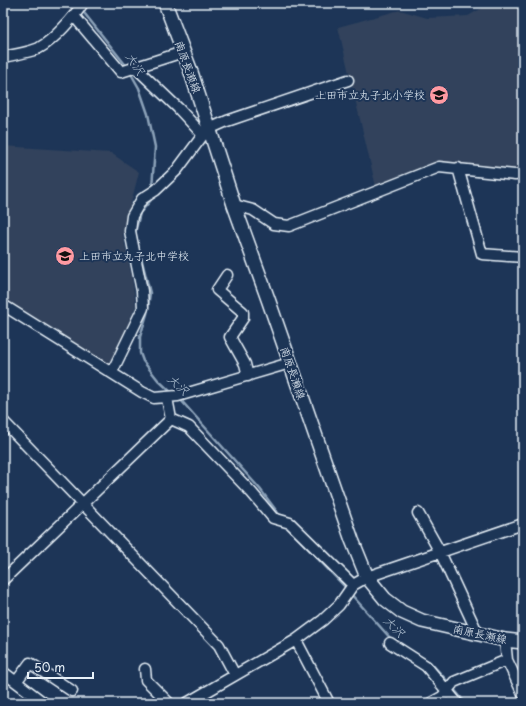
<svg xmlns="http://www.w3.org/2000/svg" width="526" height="706" viewBox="0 0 526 706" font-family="'Playpen Sans','Klee One',sans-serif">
<rect width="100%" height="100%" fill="#1d3557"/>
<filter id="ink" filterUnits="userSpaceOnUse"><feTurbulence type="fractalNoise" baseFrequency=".025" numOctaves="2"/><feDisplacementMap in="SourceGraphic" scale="8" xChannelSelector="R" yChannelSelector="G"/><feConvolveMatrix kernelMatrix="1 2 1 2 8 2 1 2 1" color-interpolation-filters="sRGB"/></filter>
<g filter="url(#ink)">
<path fill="#30425c" d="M491,3H523V171L438,162L376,187L338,27L400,10L427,18L468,16Z
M3,146L111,153L139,172L123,235L132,277L136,306L110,365L3,299Z"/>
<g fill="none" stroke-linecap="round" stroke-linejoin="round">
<path stroke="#8ca2b9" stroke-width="2.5" d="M81,9L128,68
M130,72L139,88L148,114L155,147L152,188
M152,195L151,200L140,213L135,233L150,293L147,314L140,337V353L143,361L158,380L173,394
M179,398L260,489L281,517
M288,528L347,589
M350,593L392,640
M422,658L430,662L450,684
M453,688L462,699L468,703"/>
<defs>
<path id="minor" d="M74,16L121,72L183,52
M3,57C13,55 31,52 39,48C54,40 74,17 83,3
M136,68L178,108L203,135
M458,168L482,254L523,257
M234,205L253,210L274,224L289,226L439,167L515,175L523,174
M227,275L217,290L243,312V318L230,337L245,364L248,376
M3,305L142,392L154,398L178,396L290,363
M112,372L143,308L142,291L130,231L132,216L142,199L156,190L177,170L203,135L209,129L227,121L348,80
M167,398L171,419
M171,419L189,427L252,493L273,518L290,523L353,585
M3,421L219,645L235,675
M418,513L440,552L478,634
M3,580L171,419
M296,640L329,703
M505,640L507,660L523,694
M390,643L426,666L457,703
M145,669L146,680L169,703
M3,672L44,703
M16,682L30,663L72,691
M187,703L296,640L323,620L339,605L353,585L367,577L523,524
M431,703L442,697L454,682L507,660"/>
<path id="major" d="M165,3L190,69L234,205L268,299L352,540L367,577L385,599L402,612L422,621L505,640L523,642"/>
</defs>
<use href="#minor" stroke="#e8f1f8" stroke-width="13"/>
<use href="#major" stroke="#e8f1f8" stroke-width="16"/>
<use href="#minor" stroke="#1d3557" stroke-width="10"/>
<use href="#major" stroke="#1d3557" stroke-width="13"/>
</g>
</g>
<defs>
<symbol id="school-disc" viewBox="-11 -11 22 22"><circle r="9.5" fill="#ff9aa2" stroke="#1d3557"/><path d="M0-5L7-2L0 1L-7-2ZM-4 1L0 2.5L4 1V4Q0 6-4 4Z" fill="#111"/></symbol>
</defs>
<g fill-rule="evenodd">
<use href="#school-disc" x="428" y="84" width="22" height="22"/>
<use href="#school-disc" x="54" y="245" width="22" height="22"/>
</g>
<g text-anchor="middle" stroke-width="4" stroke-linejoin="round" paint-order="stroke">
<g font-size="11" fill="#e8f1f8" stroke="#1d3557">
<text transform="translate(188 67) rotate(70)" y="4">南原長瀬線</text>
<text transform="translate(293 373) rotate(71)" y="4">南原長瀬線</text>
<text transform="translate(480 634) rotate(12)" y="4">南原長瀬線</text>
</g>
<g font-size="11" fill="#e8f1f8" stroke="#1d3557" text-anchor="end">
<text x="425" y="99">上田市立丸子北小学校</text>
<text x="79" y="260" text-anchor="start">上田市立丸子北中学校</text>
</g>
<g font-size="12" font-style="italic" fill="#b2c3d3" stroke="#1d3557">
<text transform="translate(135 64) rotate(57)" y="4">大沢</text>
<text transform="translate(178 385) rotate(42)" y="4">大沢</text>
<text transform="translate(394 627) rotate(45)" y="4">大沢</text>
</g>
</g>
<rect width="526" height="706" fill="none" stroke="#1d3557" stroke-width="16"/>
<rect x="8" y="8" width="510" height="690" fill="none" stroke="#e8f1f8" stroke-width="1.5" filter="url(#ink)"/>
<path d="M28 672v6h65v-6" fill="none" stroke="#e8f1f8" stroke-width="2"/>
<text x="34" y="672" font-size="12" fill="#e8f1f8" stroke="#1d3557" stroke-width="3" paint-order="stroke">50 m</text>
</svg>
